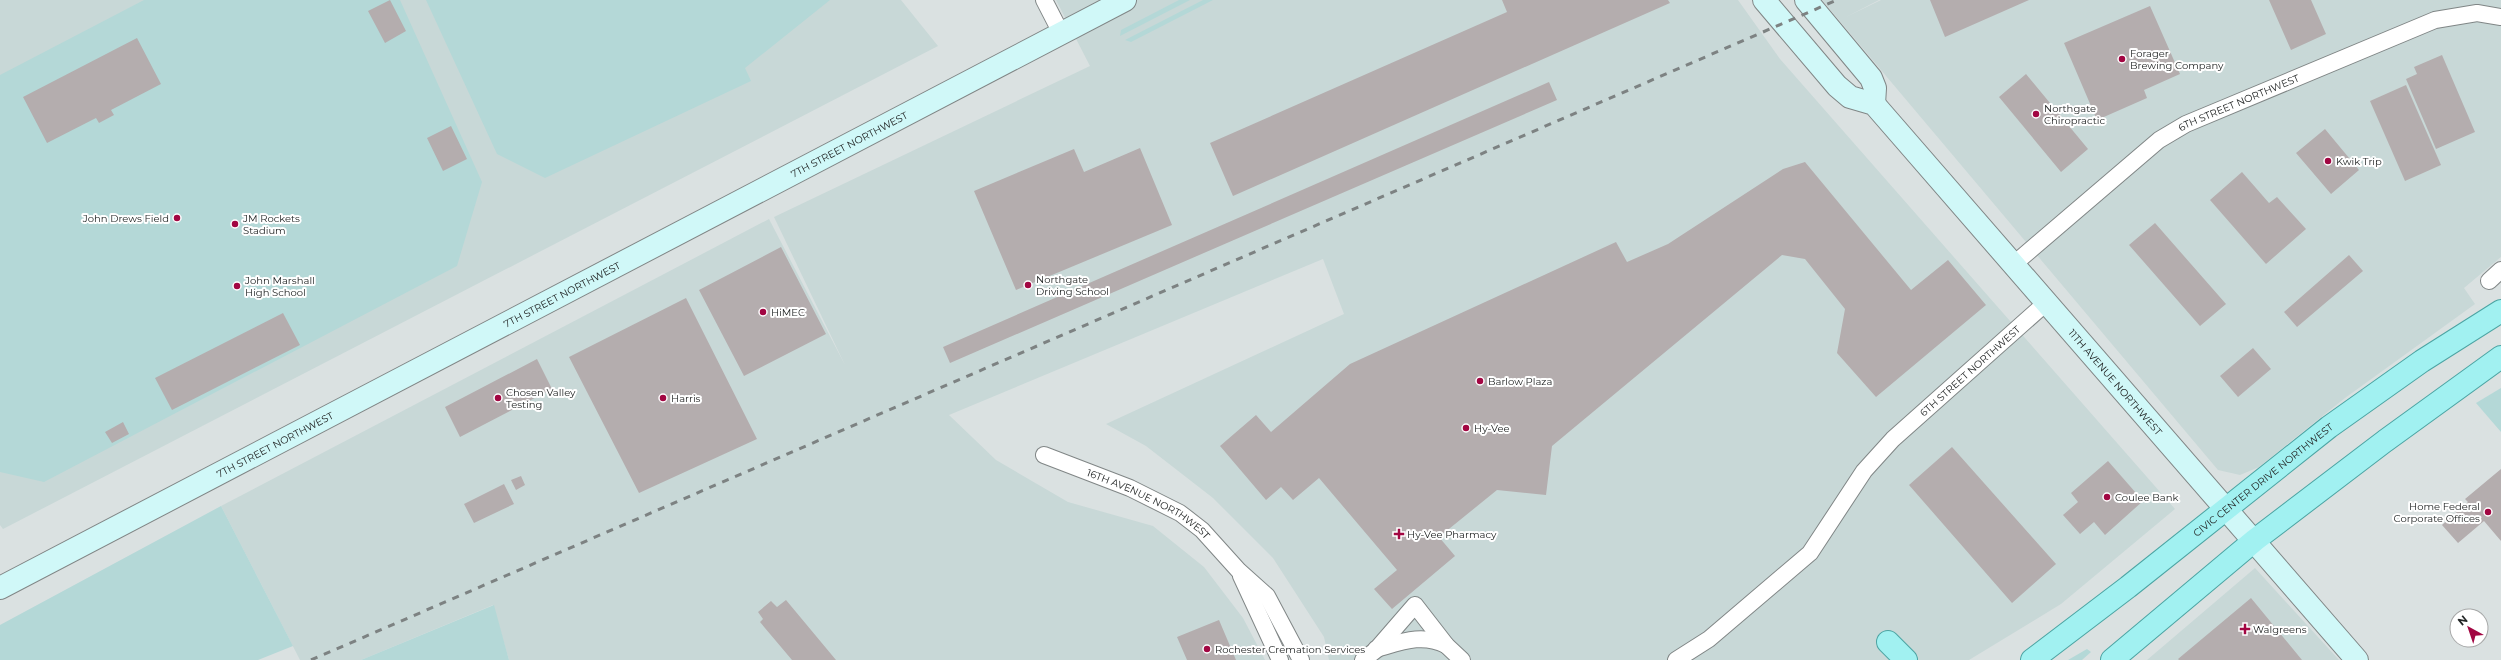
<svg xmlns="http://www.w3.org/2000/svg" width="2501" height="660" viewBox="0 0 2501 660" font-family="Montserrat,sans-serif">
<rect width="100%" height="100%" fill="#dae1e1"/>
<path fill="#c8d8d7" d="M0,0H901L938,46L3,529L0,525Z
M1056,0H1738L1780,59L2175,509L2061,604L1969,660H1329L1324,637L1273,558L1213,498L1146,446L1106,424L1344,314L1323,259L949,415L996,460L1068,502L1153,526L1204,567L1243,618L1265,660H509L493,605L361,660H300L221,506L769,219L845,365L774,217L1090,66Z
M1822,0H1879L1846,17L1881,0H2501V257L2464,288L2475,304L2345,398L2259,467L2240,475L2218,470Z
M2255,568L2339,660H2147Z"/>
<path fill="#b4d8d7" d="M144,0H400L482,182L457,266L44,482L0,472V75Z
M426,0H830L745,68L751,81L545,178L497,154Z
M1179,0H1190L1120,36L1121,30Z
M1203,0H1213L1131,42L1125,40Z
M2501,388V432L2476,403Z
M221,506L293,646L258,660H0V625Z
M494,605L509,660H361Z
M2087,649L2091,652L2082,660H2068Z"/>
<path fill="#b4adae" d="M390,0L406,31L385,43L368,11Z
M1502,0H1668L1670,3L1233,196L1210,143L1507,12Z
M1930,0H2029L1945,37Z
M2269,0H2311L2326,34L2291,50Z
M2150,6L2180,74L2144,90L2147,98L2097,120L2064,43Z
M137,38L161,84L111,110L114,115L99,123L96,118L47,143L23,97Z
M2442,55L2475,132L2436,149L2406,79L2417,74L2414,67Z
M2026,74L2088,149L2061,172L1999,97Z
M1549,82L1557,100L950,363L943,347Z
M2406,85L2441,165L2405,181L2370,101Z
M451,126L467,159L443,171L427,138Z
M2325,129L2359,170L2331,194L2296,153Z
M1140,148L1172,225L1016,290L974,191L1074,149L1084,172Z
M1805,162L1911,290L1948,260L1986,305L1876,397L1837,353L1845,309L1805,259L1782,255L1552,446L1546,495L1497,490L1439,537L1455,556L1392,609L1374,589L1397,570L1319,478L1293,500L1281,487L1266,500L1220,446L1256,415L1271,432L1350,364L1616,242L1627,262L1668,244L1783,169Z
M2242,172L2269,203L2277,197L2306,229L2266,264L2210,200Z
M2155,223L2226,304L2200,326L2129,245Z
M781,247L826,334L744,376L699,290Z
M2349,255L2363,271L2297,327L2284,312Z
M686,298L757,439L639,493L569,357Z
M283,313L300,345L172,410L155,378Z
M2253,348L2271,369L2238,397L2220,376Z
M537,359L552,389L460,437L445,407Z
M123,422L129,434L112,443L105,432Z
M1952,447L2056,564L2012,603L1909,485Z
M2108,461L2143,501L2105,535L2094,522L2080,534L2063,515L2078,502L2071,493Z
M2501,469V541L2484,521L2458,543L2442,525L2468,502L2465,499Z
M521,476L525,485L516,490L511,480Z
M504,484L514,504L474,523L464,504Z
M2251,598L2302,660H2179L2178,659Z
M786,600L836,660H792L760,622L763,619L758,612L771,601L777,607Z
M1219,620L1236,660H1187L1177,637Z"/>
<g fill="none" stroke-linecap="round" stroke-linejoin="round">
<defs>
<g id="street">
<path d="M1044,0L1061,33"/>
<path id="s1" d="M2014,264L2159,140L2186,124L2435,20L2477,13L2501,17"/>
<path d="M2489,281L2501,270"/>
<path id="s2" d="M1044,455L1130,488L1180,513L1202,530L1239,571L1267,596L1301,660"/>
<path d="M1241,576L1280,660"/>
<path d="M1376,649C1401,642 1422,633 1446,645"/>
<path d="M1363,660L1376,650L1415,605L1446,645L1462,660"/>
<path id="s3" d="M1676,660L1709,639L1810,553L1864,471L1893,439L2047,302"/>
</g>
<g id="secondary">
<path id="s4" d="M1764,0L1837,86L1850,97L1874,104L2357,660"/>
<path d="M1806,0L1871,78L1875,88L1874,104"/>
<path id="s5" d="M0,588L1125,0"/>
</g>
<g id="primary">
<path d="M1888,642L1906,660"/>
<path id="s6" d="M2032,660L2128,587L2329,427L2422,361L2501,311"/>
<path d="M2112,660L2255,540L2385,441L2501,357"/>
</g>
</defs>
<use href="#street" stroke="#808686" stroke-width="18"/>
<use href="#secondary" stroke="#808686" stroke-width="24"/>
<use href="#primary" stroke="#4ca4a3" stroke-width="24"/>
<use href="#street" stroke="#fff" stroke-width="16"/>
<use href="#secondary" stroke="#d0f8f8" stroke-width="22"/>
<use href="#primary" stroke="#a1f1f1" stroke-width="22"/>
<path stroke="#7d8282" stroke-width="3" stroke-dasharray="7 7" stroke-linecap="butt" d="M311,660L1837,0"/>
</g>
<g fill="#a20642" stroke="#fff" stroke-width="1.5">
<circle cx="2122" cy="59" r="4"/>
<circle cx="2036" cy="114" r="4"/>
<circle cx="2328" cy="161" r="4"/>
<circle cx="177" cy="218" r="4"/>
<circle cx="235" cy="224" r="4"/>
<circle cx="1028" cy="285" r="4"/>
<circle cx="237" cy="286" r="4"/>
<circle cx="763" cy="312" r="4"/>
<circle cx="1480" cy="381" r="4"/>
<circle cx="498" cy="398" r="4"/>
<circle cx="663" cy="398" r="4"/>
<circle cx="1466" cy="428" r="4"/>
<circle cx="2107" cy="497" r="4"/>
<circle cx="2488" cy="512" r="4"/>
<path d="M1397 528h4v4h4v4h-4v4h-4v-4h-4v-4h4z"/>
<path d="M2243 623h4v4h4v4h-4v4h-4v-4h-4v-4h4z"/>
<circle cx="1207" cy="649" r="4"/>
</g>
<g text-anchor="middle" stroke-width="4" stroke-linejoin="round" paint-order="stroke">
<g font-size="10" fill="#232626" stroke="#fff" text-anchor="start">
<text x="2130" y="57">Forager<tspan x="2130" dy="12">Brewing Company</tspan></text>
<text x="2044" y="112">Northgate<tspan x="2044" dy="12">Chiropractic</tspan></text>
<text x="2336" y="165">Kwik Trip</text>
<text x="169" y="222" text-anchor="end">John Drews Field</text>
<text x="243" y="222">JM Rockets<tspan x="243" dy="12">Stadium</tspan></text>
<text x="1036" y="283">Northgate<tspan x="1036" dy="12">Driving School</tspan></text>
<text x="245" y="284">John Marshall<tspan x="245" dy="12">High School</tspan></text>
<text x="771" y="316">HiMEC</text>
<text x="1488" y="385">Barlow Plaza</text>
<text x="506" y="396">Chosen Valley<tspan x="506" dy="12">Testing</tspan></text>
<text x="671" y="402">Harris</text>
<text x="1474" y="432">Hy-Vee</text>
<text x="2115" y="501">Coulee Bank</text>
<text x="2480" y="510" text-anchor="end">Home Federal<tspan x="2480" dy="12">Corporate Offices</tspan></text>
<text x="1407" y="538">Hy-Vee Pharmacy</text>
<text x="2253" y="633">Walgreens</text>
<text x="1215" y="653">Rochester Cremation Services</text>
</g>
<g font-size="10" fill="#232626" stroke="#fff">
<text dy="4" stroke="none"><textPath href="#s1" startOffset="279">6TH STREET NORTHWEST</textPath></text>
<text dy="4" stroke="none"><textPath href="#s5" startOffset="958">7TH STREET NORTHWEST</textPath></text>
<text dy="4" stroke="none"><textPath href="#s5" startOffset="634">7TH STREET NORTHWEST</textPath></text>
<text dy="4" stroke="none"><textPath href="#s3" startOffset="416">6TH STREET NORTHWEST</textPath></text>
<text dy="4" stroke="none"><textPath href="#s4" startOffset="523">11TH AVENUE NORTHWEST</textPath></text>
<text dy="4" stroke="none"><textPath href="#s5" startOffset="310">7TH STREET NORTHWEST</textPath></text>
<text dy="4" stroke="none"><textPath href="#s6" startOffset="293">CIVIC CENTER DRIVE NORTHWEST</textPath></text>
<text dy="4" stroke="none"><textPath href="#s2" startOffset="116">16TH AVENUE NORTHWEST</textPath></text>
</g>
</g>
<g transform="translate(2469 628) rotate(320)"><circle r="19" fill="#ffffff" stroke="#a7a8a8"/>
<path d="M0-3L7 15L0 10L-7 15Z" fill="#a20642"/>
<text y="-6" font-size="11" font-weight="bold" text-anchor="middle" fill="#232626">N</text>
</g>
</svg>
